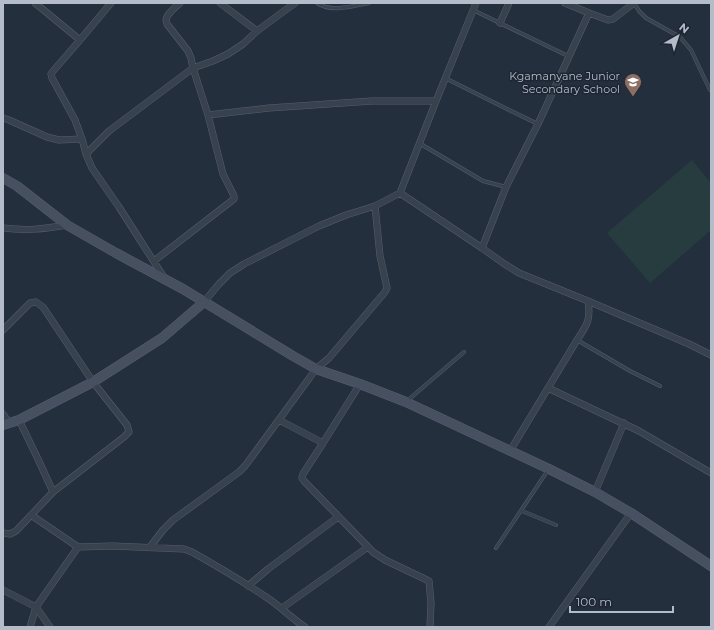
<svg xmlns="http://www.w3.org/2000/svg" width="714" height="630" viewBox="0 0 714 630" font-family="Montserrat,sans-serif">
<rect width="100%" height="100%" fill="#242f3e"/>
<path fill="#263c3f" d="M692,160L711,183V230L650,283L607,233Z"/>
<g fill="none" stroke-linecap="round" stroke-linejoin="round">
<defs>
<path id="lane" d="M317,3C332,13 352,6 369,3
M634,3L639,11L646,18L680,37L691,50L710,90
M473,10L568,56
M445,78L507,109L538,124
M419,143L483,181L506,187
M577,340L630,371L660,386
M407,401L464,352
M522,511L556,525
M496,548L548,470"/>
<path id="street" d="M35,3L80,40L54,70L51,74L52,78L75,120L82,139L86,154L92,168L119,207L165,279
M220,3L257,31
M565,3L589,13
M500,23L509,3
M80,40L111,3
M208,115L269,108L372,101H436
M3,118L9,120L47,137L59,140L82,139
M86,154L109,131L193,68L213,61L228,54L243,44L257,31L295,3
M400,193L482,248L503,263L519,273L588,301L689,344L711,355
M3,228C27,231 43,229 67,225
M482,248L506,187L538,124L589,13L608,20L613,19L634,3
M154,261L234,199V196L223,174L208,115L193,68L191,58L188,51L167,24C163,16 174,9 180,3
M204,302L219,284L230,273L244,264L319,226L346,215L375,206L400,193L436,101L476,3
M3,330L30,303L36,302L43,307L93,382L127,425L129,432L124,437L53,492L16,531L10,534L3,533
M548,388L639,431L711,473
M3,414L9,423
M19,420L38,459L53,492
M279,420L323,443L360,384
M323,443L303,474L302,478L304,481L373,552L385,560L429,581L431,603L430,627
M510,451L577,340C587,325 591,320 588,301
M595,492L624,423
M31,515L78,547
M150,547L163,530L173,520L239,472L245,466L316,369L329,358L385,292L387,288L380,256L375,206
M248,586L268,569L338,517
M3,590L36,607L50,627
M282,608L368,547
M30,627L36,607L78,547L112,546L184,549L192,552C217,566 242,581 266,597C280,606 291,618 305,627
M549,627L631,513"/>
<path id="secondary" d="M3,178L17,186L67,225L116,253L183,289L293,356L316,369L360,384L406,402L549,469L595,492L631,513L711,566
M3,425L19,420L93,382L162,338L204,302"/>
</defs>
<use href="#lane" stroke="#565f6c" stroke-width="4"/>
<use href="#street" stroke="#565f6c" stroke-width="7"/>
<use href="#secondary" stroke="#565f6c" stroke-width="10"/>
<use href="#lane" stroke="#38414e" stroke-width="3"/>
<use href="#street" stroke="#38414e" stroke-width="6"/>
<use href="#secondary" stroke="#465061" stroke-width="9"/>
</g>
<defs>
<symbol id="school-pin" viewBox="-11 -11 22 30"><path d="M0 17L-7.5 6A9.5 9.5 0 1 1 7.5 6Z" fill="#8d6e63" stroke="#1d2633"/><path d="M0-5L7-2L0 1L-7-2ZM-4 1L0 2.5L4 1V4Q0 6-4 4Z" fill="#fff"/></symbol>
</defs>
<g fill-rule="evenodd">
<use href="#school-pin" x="623" y="72" width="20" height="27"/>
</g>
<g text-anchor="middle" stroke-width="3" stroke-linejoin="round" paint-order="stroke">
<g font-size="11" fill="#b4bcc9" stroke="#1d2633" text-anchor="end">
<text x="620" y="80">Kgamanyane Junior<tspan x="620" dy="13">Secondary School</tspan></text>
</g>
</g>
<rect width="714" height="630" fill="none" stroke="#b4bcc9" stroke-width="8"/>
<g transform="translate(678 36) rotate(39)" stroke="#1d2633" stroke-width="3" paint-order="stroke">
<path d="M0-3L7 15L0 10L-7 15Z" fill="#b4bcc9"/>
<text y="-6" font-size="11" font-weight="bold" text-anchor="middle" fill="#b4bcc9">N</text>
</g>
<path d="M570 606v6h103v-6" fill="none" stroke="#b4bcc9" stroke-width="2"/>
<text x="576" y="606" font-size="12" fill="#b4bcc9" stroke="#1d2633" stroke-width="3" paint-order="stroke">100 m</text>
</svg>
